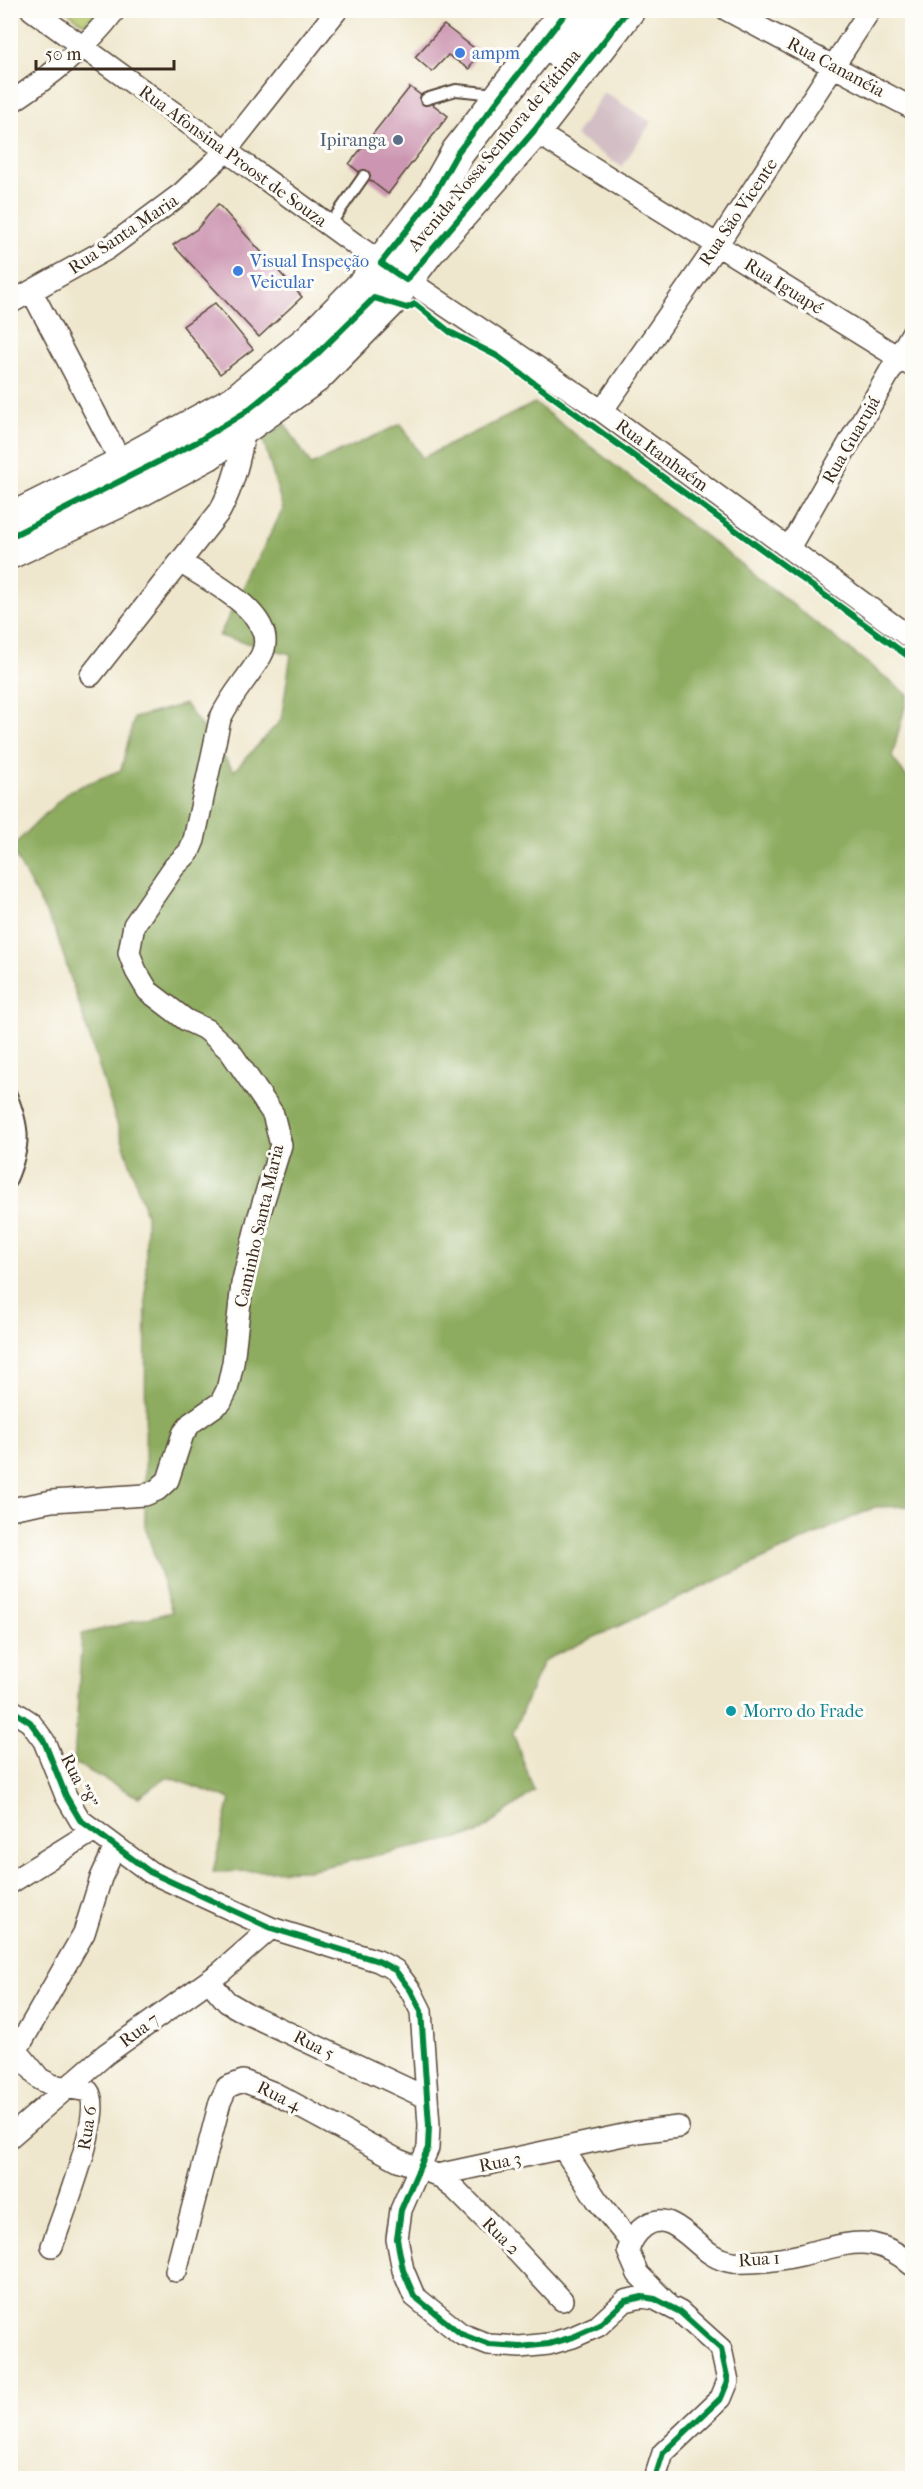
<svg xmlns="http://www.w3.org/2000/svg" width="923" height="2489" viewBox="0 0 923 2489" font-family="'IM FELL French Canon',serif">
<rect width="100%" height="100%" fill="#fdfcf7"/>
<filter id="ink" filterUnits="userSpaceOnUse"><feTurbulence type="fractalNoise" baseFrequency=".0167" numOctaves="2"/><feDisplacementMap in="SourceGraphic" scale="12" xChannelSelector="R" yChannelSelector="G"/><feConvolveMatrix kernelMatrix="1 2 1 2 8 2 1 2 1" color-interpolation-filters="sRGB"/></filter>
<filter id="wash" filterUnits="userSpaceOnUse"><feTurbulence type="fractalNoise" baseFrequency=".008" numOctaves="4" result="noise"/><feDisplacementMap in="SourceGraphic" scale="24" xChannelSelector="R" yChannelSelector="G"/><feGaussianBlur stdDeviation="1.35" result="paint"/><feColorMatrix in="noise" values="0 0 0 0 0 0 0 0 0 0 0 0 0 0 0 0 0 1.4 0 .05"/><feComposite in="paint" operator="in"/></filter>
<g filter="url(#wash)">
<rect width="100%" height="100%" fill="#efe7cd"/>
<path fill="#d2bec4" d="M604,92L651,122L622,167L575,136Z"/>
<path fill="#b2c76b" stroke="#767844" stroke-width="1.5" d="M67,11H98L84,24Z"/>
<path fill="#8dac5f" stroke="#646b3e" stroke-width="1.5" d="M535,403L908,695L892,757L912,784V1506L875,1507L543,1661L513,1733L534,1791L477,1834L308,1870L213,1872L230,1799L167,1777L138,1797L74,1763L82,1634L172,1612L145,1526L146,1214L56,932L11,848L69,791L121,770L134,718L185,704L234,771L281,720L291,654L219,636L283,509L263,439L285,424L311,465L401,424L422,458Z"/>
<g id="blocks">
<path fill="#cc95b1" d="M444,25L478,51L469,69L448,55L432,72L415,57Z
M410,87L448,116L388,194L349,164Z
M218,204L302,297L259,337L173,245L197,229Z
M215,303L253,349L220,374L183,326Z"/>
</g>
</g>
<g filter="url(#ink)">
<use href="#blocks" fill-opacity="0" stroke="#564638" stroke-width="1.5"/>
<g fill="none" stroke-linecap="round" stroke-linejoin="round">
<defs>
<path id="service" d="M426,99L456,90L496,94
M329,226L364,176
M10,1092C25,1128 26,1145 10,1182"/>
<path id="minor" d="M32,10L363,250L602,411L912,639
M727,10L912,108
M10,103C49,77 87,48 115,10
M534,131L912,366
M32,292L122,464
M10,303L107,249L181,194L225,152L337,10
M602,411L717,245L870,10
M789,548L912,333
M91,675L220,511C234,484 240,458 245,428
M10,1509L52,1501L145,1495L157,1490L168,1480L183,1434L191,1423L221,1402L227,1390L233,1363L242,1284L258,1219L281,1145L273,1114L230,1051L207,1030L186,1020L148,991L136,971L129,953L134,925L174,867L189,852L194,840L220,719C231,695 248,678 261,656C283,616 207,580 180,562
M10,1709L30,1722L44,1741L66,1796L80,1820L150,1872L271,1928L378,1961L395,1970L411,1991L421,2011L429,2125L428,2148L401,2210L397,2239L403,2270L414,2296L461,2334L489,2345L520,2347L549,2344L573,2337L598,2326L625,2301L642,2297L655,2299L680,2312L721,2349L728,2381L721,2398L663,2453L655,2478
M10,1883L93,1831
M209,1981L227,2002L246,2013L427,2098
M18,2052L40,2079L52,2085L88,2091C105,2111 61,2219 52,2246
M10,2062L84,1933L101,1878L115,1847
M10,2137L106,2054L221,1972L271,1928
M564,2150L597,2200L630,2241
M437,2175L637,2132L678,2127
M176,2271L220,2102L227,2087L243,2081L274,2093L398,2160L437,2175L456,2190L509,2243L562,2300
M665,2301L638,2274L628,2251C633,2233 651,2213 672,2224C694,2235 706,2259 733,2262C754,2263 779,2260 801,2255C823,2250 849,2240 872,2244C887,2247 901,2255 912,2265"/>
<path id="primary" d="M562,54L596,10
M10,520L122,464L235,402L310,340L365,284L432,198L458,152L568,10
M10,552L127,497L207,454L316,376L389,302L427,252L534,131L628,10"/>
</defs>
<use href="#service" stroke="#564638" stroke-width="14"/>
<use href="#minor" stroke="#564638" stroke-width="24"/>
<use href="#primary" stroke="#564638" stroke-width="36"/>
<use href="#service" stroke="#fff" stroke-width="10"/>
<use href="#minor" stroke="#fff" stroke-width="21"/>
<use href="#primary" stroke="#fff" stroke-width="33"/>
<defs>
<path id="cycleway" d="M568,10L458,152L432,198L381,263L406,280L534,131L628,10
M10,537L197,442L244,413L315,356L374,298L407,308L415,304L450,332L497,356L912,659
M10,1709L30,1722L44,1741L66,1796L80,1820L150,1872L271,1928L378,1961L395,1970L411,1991L421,2011L429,2125L428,2148L401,2210L397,2239L403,2270L414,2296L461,2334L489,2345L520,2347L549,2344L573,2337L598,2326L625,2301L642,2297L655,2299L680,2312L721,2349L728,2381L721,2398L663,2453L655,2478"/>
</defs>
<use href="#cycleway" stroke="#fdfcf7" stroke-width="10"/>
<use href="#cycleway" stroke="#00873e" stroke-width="6"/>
</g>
</g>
<g fill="#3f7fe0" stroke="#fdfcf7" stroke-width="2">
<circle cx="460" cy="53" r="6"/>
<circle cx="238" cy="271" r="6"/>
</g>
<circle fill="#5c6f8a" stroke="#fdfcf7" stroke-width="2" cx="398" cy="140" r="6"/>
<circle fill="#0f9aa8" stroke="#fdfcf7" stroke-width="2" cx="731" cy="1711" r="6"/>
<g text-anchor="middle" stroke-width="6" stroke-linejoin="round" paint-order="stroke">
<g font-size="18" fill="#366cbe" stroke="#fdfcf7" text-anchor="start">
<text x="472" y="59">ampm</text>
<text x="250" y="267">Visual Inspeção<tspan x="250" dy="21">Veicular</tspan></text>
</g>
<g font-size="18" fill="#3b2a1e" stroke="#fdfcf7">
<text transform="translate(836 67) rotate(28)" y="6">Rua Cananéia</text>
<text transform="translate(494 150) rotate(-50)" y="6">Avenida Nossa Senhora de Fátima</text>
<text transform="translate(233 156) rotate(36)" y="6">Rua Afonsina Proost de Souza</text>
<text transform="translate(738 212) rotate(-56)" y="6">Rua São Vicente</text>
<text transform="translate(123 234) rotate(-34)" y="6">Rua Santa Maria</text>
<text transform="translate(784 286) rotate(32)" y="6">Rua Iguapé</text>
<text transform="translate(851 440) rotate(-60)" y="6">Rua Guarujá</text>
<text transform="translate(662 455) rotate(36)" y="6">Rua Itanhaém</text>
<text transform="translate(259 1226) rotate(-77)" y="6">Caminho Santa Maria</text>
<text transform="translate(79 1781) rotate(63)" y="6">Rua "8"</text>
<text transform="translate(139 2030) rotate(-37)" y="6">Rua 7</text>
<text transform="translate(314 2045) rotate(27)" y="6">Rua 5</text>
<text transform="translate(279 2096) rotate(26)" y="6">Rua 4</text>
<text transform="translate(87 2128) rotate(-81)" y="6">Rua 6</text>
<text transform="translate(500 2162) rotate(-11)" y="6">Rua 3</text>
<text transform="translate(501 2236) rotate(45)" y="6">Rua 2</text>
<text transform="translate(759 2259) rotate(-4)" y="6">Rua 1</text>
</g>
<g font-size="18" fill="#4e5e75" stroke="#fdfcf7" text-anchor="end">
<text x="386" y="146">Ipiranga</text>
</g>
<g font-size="18" fill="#0d838f" stroke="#fdfcf7" text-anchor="start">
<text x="743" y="1717">Morro do Frade</text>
</g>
</g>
<rect width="923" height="2489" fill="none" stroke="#fdfcf7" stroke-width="36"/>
<path d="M36 60v9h138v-9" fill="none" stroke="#3b2a1e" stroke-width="3"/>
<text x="45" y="60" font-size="18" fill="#3b2a1e" stroke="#fdfcf7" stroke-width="4.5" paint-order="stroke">50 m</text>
</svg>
